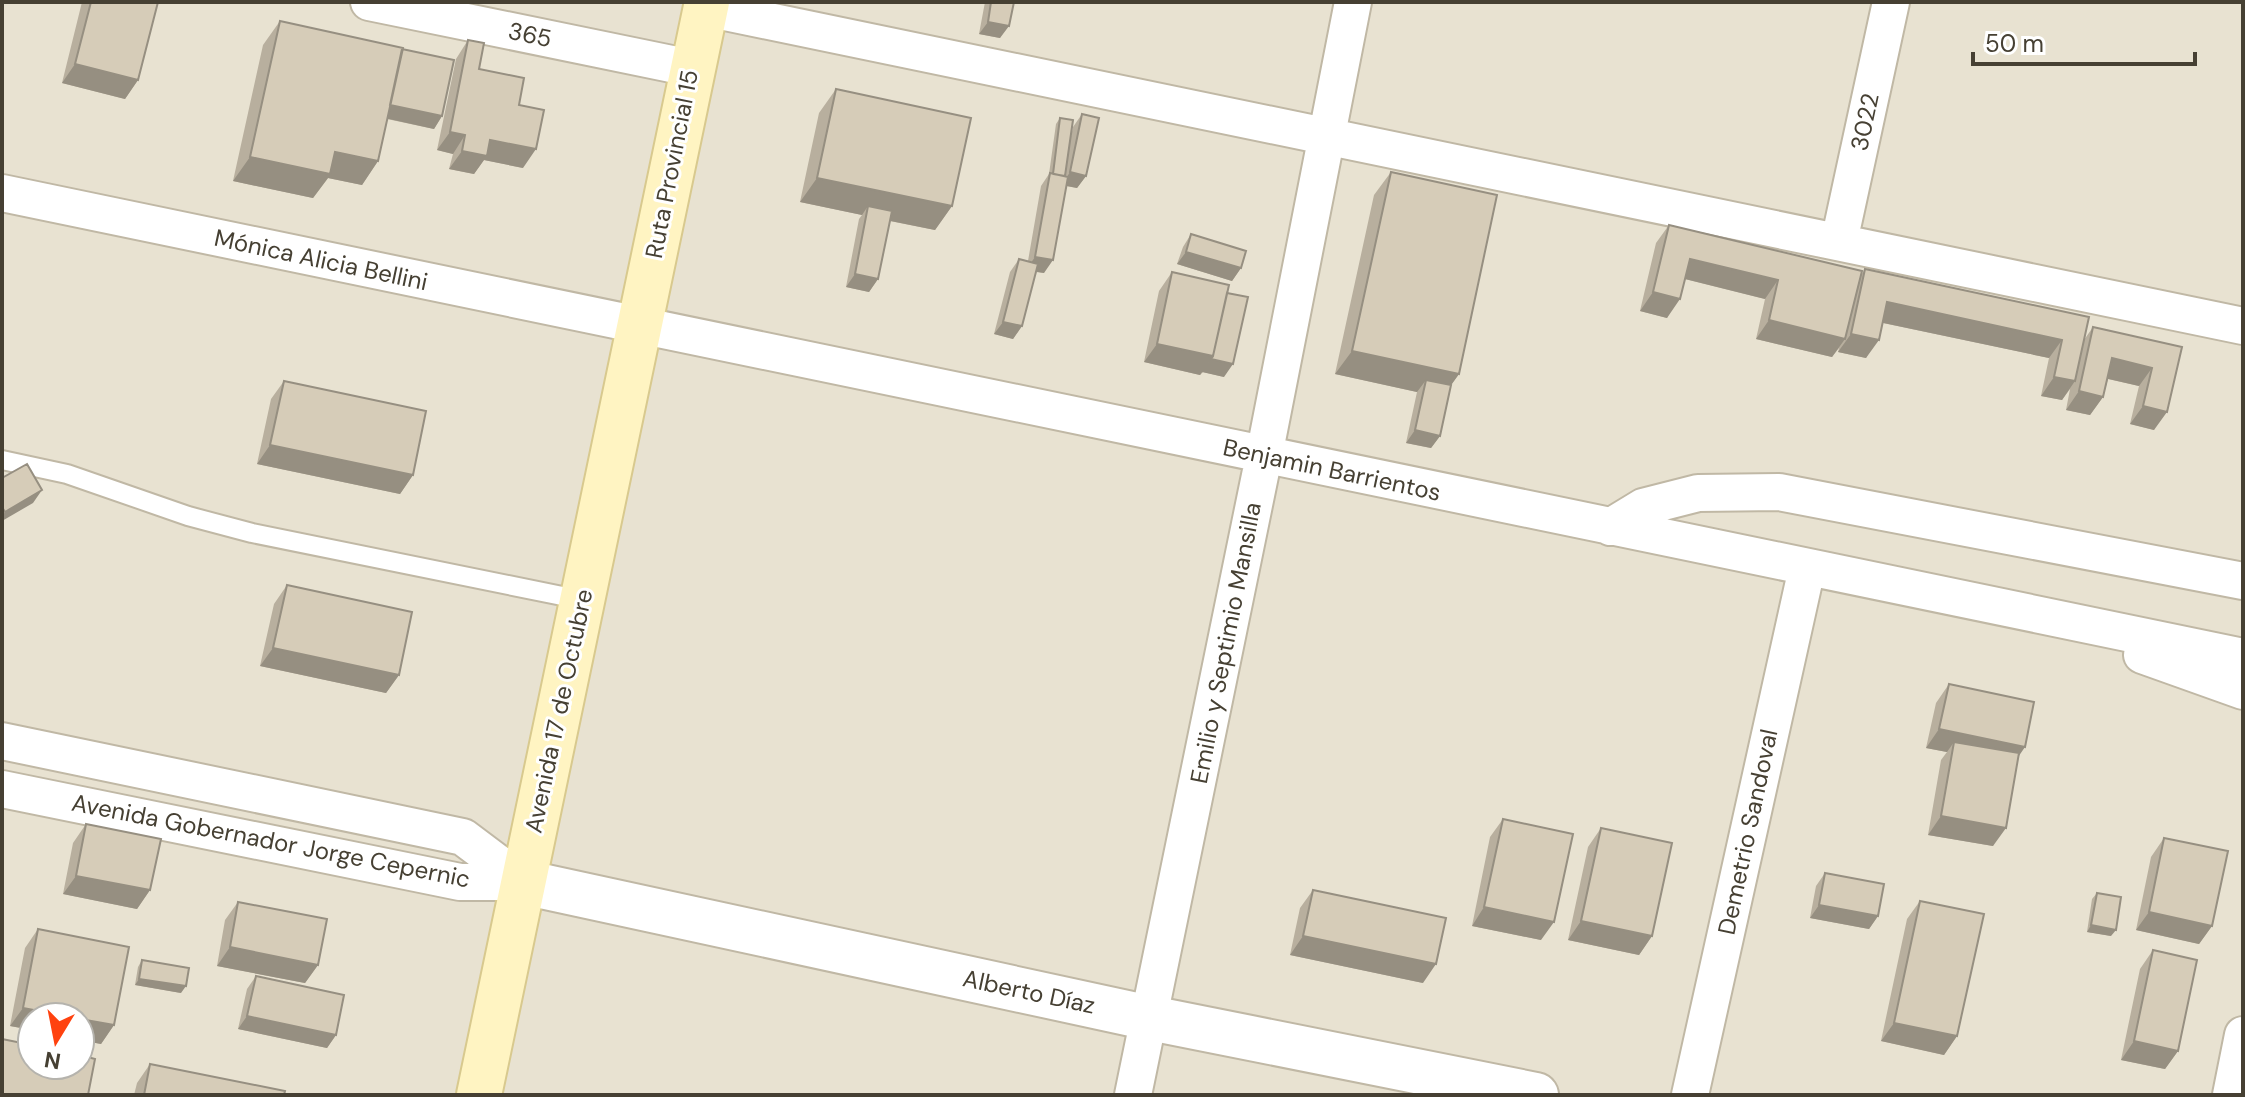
<svg xmlns="http://www.w3.org/2000/svg" width="2245" height="1097" viewBox="0 0 2245 1097" font-family="'DM Sans',sans-serif">
<rect width="100%" height="100%" fill="#f3f0e3"/>
<path fill="#e8e2d1" fill-rule="evenodd" d="M2,2H2243V1095H2ZM32,1017H80V1065H32Z"/>
<g fill="none" stroke-linecap="round" stroke-linejoin="round">
<defs>
<path id="service" d="M2,460L67,474L188,516L252,533L582,600"/>
<path id="minor" d="M369,2L691,68
M706,8L2243,326
M2,193L2243,657
M1839,242L1891,2
M1610,527L1643,507L1698,493L1779,492L2243,581
M2142,655L2243,691
M2,741L463,837L523,882
M2,789L460,882H523
M1133,1095L1264,456L1353,2
M1690,1095L1807,568
M2231,1095L2243,1035"/>
<path id="tertiary" d="M523,882L1150,1018L1536,1095"/>
<path id="secondary" d="M479,1095L707,2"/>
</defs>
<use href="#service" stroke="#c0b8a5" stroke-width="22"/>
<use href="#minor" stroke="#c0b8a5" stroke-width="40"/>
<use href="#tertiary" stroke="#c0b8a5" stroke-width="48"/>
<use href="#secondary" stroke="#d8c98e" stroke-width="48"/>
<use href="#service" stroke="#fff" stroke-width="18"/>
<use href="#minor" stroke="#fff" stroke-width="36"/>
<use href="#tertiary" stroke="#fff" stroke-width="44"/>
<use href="#secondary" stroke="#fff4c2" stroke-width="44"/>
</g>
<path fill="#b8af9e" d="M82,2H158L138,80L125,99L62,83Z
M985,2H1014L1000,38L979,34Z
M280,21L402,49L442,116L434,129L387,119L378,161L362,185L328,178L313,198L233,181L263,45Z
M468,40L479,69L523,168L484,160L474,174L449,169L453,154L437,150L456,59Z
M836,89L952,206L935,230L890,221L878,279L869,292L846,287L859,219L862,215L800,202L819,113Z
M1082,114L1086,176L1077,188L1066,186L1044,273L1036,272L1022,326L1013,339L994,334L1010,272L1019,259L1028,261L1041,186L1049,174L1056,124L1060,118L1070,141L1073,127Z
M1391,172L1459,374L1450,386L1440,436L1431,448L1406,443L1417,392L1335,374L1374,195Z
M1669,225L1861,275L1865,269L2084,340L2093,327L2182,347L2154,430L2130,424L2139,386L2108,379L2103,397L2090,415L2066,410L2070,389L2062,400L2041,396L2049,358L1883,323L1866,358L1838,352L1839,348L1832,357L1756,339L1765,299L1685,279L1667,318L1640,311L1656,243Z
M1191,234L1241,268L1232,281L1177,264L1183,247Z
M1172,272L1227,293L1224,377L1203,372L1200,375L1144,362L1159,291Z
M284,381L413,475L400,494L257,464L271,399Z
M287,585L399,675L386,693L260,666L274,604Z
M1949,684L2019,756L1993,846L1928,835L1941,760L1947,752L1926,748L1936,703Z
M1503,819L1541,940L1472,926L1490,837Z
M86,824L150,890L137,909L63,894L73,843Z
M1601,828L1652,936L1639,955L1568,940L1588,847Z
M2164,838L2212,926L2199,944L2136,930L2151,857Z
M1825,873L1878,916L1869,929L1810,918L1816,886Z
M1313,890L1423,983L1290,955L1300,908Z
M2097,893L2111,936L2087,932L2092,899Z
M1920,901L1957,1036L1944,1055L1881,1041L1907,919Z
M238,902L318,965L305,983L217,966L225,920Z
M38,929L114,1025L101,1044L80,1040V1017H32V1030L10,1026L25,948Z
M2153,950L2178,1051L2165,1069L2121,1060L2140,969Z
M142,960L181,993L135,985L138,967Z
M256,976L336,1035L327,1048L238,1029L247,989Z
M150,1064L284,1095H134L137,1083Z"/>
<path fill="#968f81" d="M988,22L1009,26L1000,38L979,34Z
M75,64L138,80L125,99L62,83Z
M389,105L442,116L434,129L380,117Z
M450,132L465,135L453,154L437,150Z
M490,140L536,149L523,168L484,160L474,174L449,169L462,151Z
M335,152L378,161L362,185L328,178L313,198L233,181L250,157Z
M1070,172L1086,176L1077,188L1062,185Z
M817,178L952,206L935,230L866,216L868,206L862,215L800,202Z
M1186,252L1241,268L1232,281L1177,264Z
M1035,257L1053,260L1044,273L1026,270Z
M1690,259L1778,280L1765,299L1677,277Z
M855,274L878,279L869,292L846,287Z
M1653,292L1680,299L1667,318L1640,311Z
M1887,302L2062,340L2049,358L1874,321Z
M1769,320L1845,339L1832,357L1756,339Z
M1003,322L1022,326L1013,339L994,334Z
M1851,334L1879,340L1866,358L1838,352Z
M1157,344L1213,356L1200,375L1144,362Z
M1352,351L1459,374L1442,398L1426,380L1417,392L1335,374Z
M2112,358L2152,368L2139,386L2100,377Z
M1211,359L1233,364L1224,377L1202,372Z
M2054,377L2075,381L2062,400L2041,396Z
M2079,391L2103,397L2090,415L2066,410Z
M2143,406L2167,412L2154,430L2130,424Z
M1415,430L1440,436L1431,448L1406,443Z
M270,445L413,475L400,494L257,464Z
M42,490L33,503L2,521V516L5,512Z
M273,648L399,675L386,693L260,666Z
M1939,729L2025,747L2012,766L1954,742L1947,752L1926,748Z
M1941,816L2006,828L1993,846L1928,835Z
M76,876L150,890L137,909L63,894Z
M1819,905L1878,916L1869,929L1810,918Z
M1484,907L1554,922L1541,940L1472,926Z
M2149,912L2212,926L2199,944L2136,930Z
M1581,921L1652,936L1639,955L1568,940Z
M2091,925L2116,930L2111,936L2087,932Z
M1303,936L1436,964L1423,983L1290,955Z
M230,947L318,965L305,983L217,966Z
M139,979L186,986L181,993L135,985Z
M23,1008L71,1017H32V1030L10,1026Z
M247,1016L336,1035L327,1048L238,1029Z
M80,1019L114,1025L101,1044L80,1040Z
M1894,1023L1957,1036L1944,1055L1881,1041Z
M2134,1041L2178,1051L2165,1069L2121,1060Z"/>
<path fill="#d6ccb8" stroke="#968f81" stroke-width="2" d="M91,2H158L138,80L75,64Z
M991,2H1014L1009,26L988,22Z
M280,21L403,48L378,161L335,152L330,174L250,157Z
M468,40L484,43L479,69L524,78L519,105L544,110L536,149L490,140L487,156L462,151L465,135L450,132Z
M402,49L454,60L442,116L390,105Z
M836,89L971,118L952,206L817,178Z
M1082,114L1099,118L1086,176L1070,172Z
M1060,118L1073,120L1065,176L1053,174Z
M1391,172L1497,195L1459,374L1352,351Z
M1050,173L1068,177L1053,260L1035,257Z
M868,206L892,211L878,279L855,274Z
M1669,225L1862,271L1845,339L1769,320L1778,280L1690,259L1680,299L1653,292Z
M1191,234L1246,251L1241,268L1186,252Z
M1019,259L1038,264L1022,326L1003,322Z
M1865,269L2089,317L2075,381L2054,377L2062,340L1887,302L1879,340L1851,334Z
M1172,272L1229,285L1213,356L1157,344Z
M1227,293L1248,297L1233,364L1211,359L1213,356Z
M2093,327L2182,347L2167,412L2143,406L2152,368L2112,358L2103,397L2079,391Z
M1426,380L1451,385L1440,436L1415,430Z
M284,381L426,411L413,475L270,445Z
M27,464L42,490L5,512L2,507V478Z
M287,585L412,612L399,675L273,648Z
M1949,684L2034,702L2025,747L1939,729Z
M1954,742L2019,753L2006,828L1941,816Z
M1503,819L1573,834L1554,922L1484,907Z
M86,824L161,839L150,890L76,876Z
M1601,828L1672,843L1652,936L1581,921Z
M2164,838L2228,851L2212,926L2149,912Z
M1825,873L1884,884L1878,916L1819,905Z
M1313,890L1446,918L1436,964L1303,936Z
M2097,893L2121,897L2116,930L2091,925Z
M1920,901L1984,914L1957,1036L1894,1023Z
M238,902L327,919L318,965L230,947Z
M38,929L129,947L114,1025L80,1019V1017H71L23,1008Z
M2153,950L2197,960L2178,1051L2134,1041Z
M142,960L189,968L186,986L139,979Z
M256,976L344,995L336,1035L247,1016Z
M2,1039L32,1045V1065H80V1055L95,1059L88,1095H2Z
M150,1064L285,1091L284,1095H144Z"/>
<g text-anchor="middle" stroke-width="6" stroke-linejoin="round" paint-order="stroke">
<g font-size="24" fill="#464033" stroke="#fff">
<text transform="translate(530 35) rotate(12)" y="8">365</text>
<text transform="translate(1865 122) rotate(-78)" y="8">3022</text>
<text transform="translate(672 164) rotate(-79)" y="8">Ruta Provincial 15</text>
<text transform="translate(321 260) rotate(12)" y="8">Mónica Alicia Bellini</text>
<text transform="translate(1332 470) rotate(12)" y="8">Benjamin Barrientos</text>
<text transform="translate(1226 643) rotate(-79)" y="8">Emilio y Septimio Mansilla</text>
<text transform="translate(559 711) rotate(-78)" y="8">Avenida 17 de Octubre</text>
<text transform="translate(1748 832) rotate(-78)" y="8">Demetrio Sandoval</text>
<text transform="translate(271 841) rotate(11)" y="8">Avenida Gobernador Jorge Cepernic</text>
<text transform="translate(1029 992) rotate(12)" y="8">Alberto Díaz</text>
</g>
</g>
<rect width="2245" height="1097" fill="none" stroke="#464033" stroke-width="8"/>
<g transform="translate(56 1041) rotate(190)"><circle r="38" fill="#ffffff" stroke="#b5b3ad" stroke-width="2"/>
<path d="M0-6L14 30L0 20L-14 30Z" fill="#ff420f"/>
<text y="-12" font-size="22" font-weight="bold" text-anchor="middle" fill="#464033">N</text>
</g>
<path d="M1973 52v12h222v-12" fill="none" stroke="#464033" stroke-width="4"/>
<text x="1985" y="52" font-size="24" fill="#464033" stroke="#ffffff" stroke-width="6" paint-order="stroke">50 m</text>
</svg>
